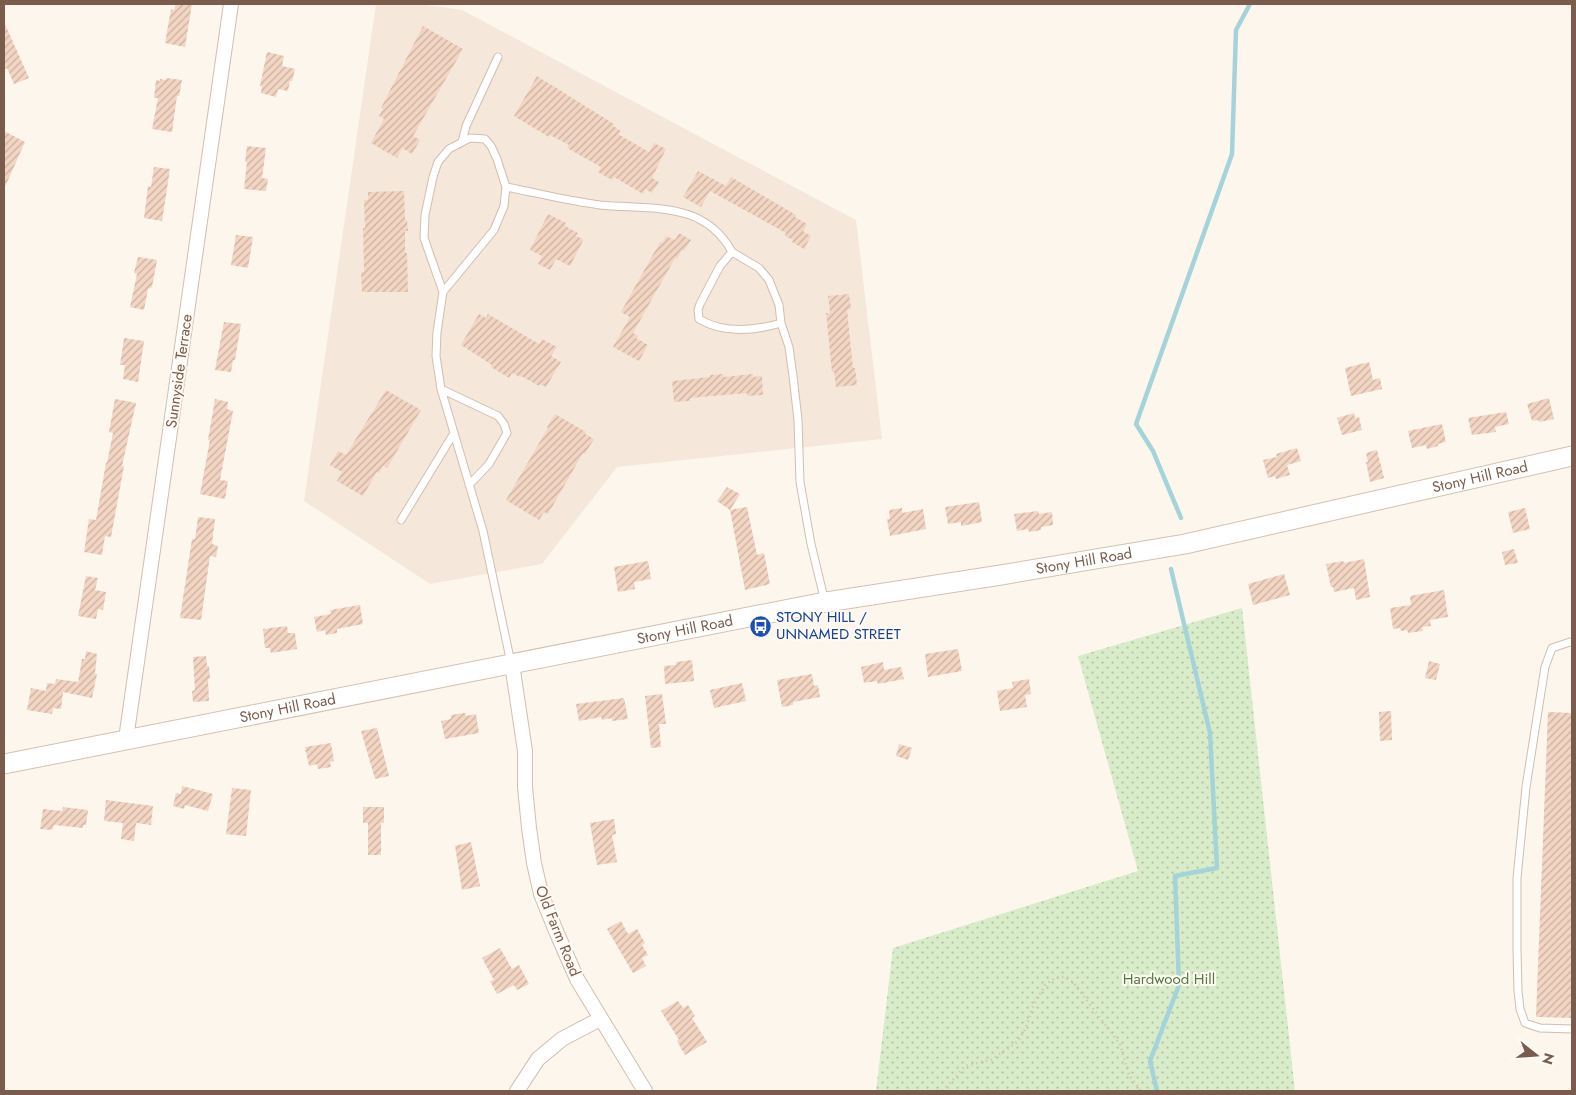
<svg xmlns="http://www.w3.org/2000/svg" width="1576" height="1095" viewBox="0 0 1576 1095" font-family="Jost,sans-serif">
<defs>
<pattern id="grass-dots" width="8" height="8" patternUnits="userSpaceOnUse" patternTransform="scale(1.25)"><rect width="8" height="8" fill="#d8ecc9"/><path d="M2 2h.1M6 6h.1" fill="none" stroke="#b4c2a5" stroke-width="1.8" stroke-linecap="round"/></pattern>
<pattern id="building-hatch" width="6" height="6" patternUnits="userSpaceOnUse" patternTransform="scale(1.25)"><rect width="6" height="6" fill="#f3d5c3"/><path d="M-1 1l2-2M0 6l6-6M5 7l2-2" fill="none" stroke="#cab0a1"/></pattern>
</defs>
<rect width="100%" height="100%" fill="#fdf6ec"/>
<path fill="#f5e8da" d="M376,4H420L462,10L856,220L882,439L617,467L542,564L430,584L304,501Z"/>
<path fill="url(#grass-dots)" d="M1242,608L1295,1091H876L893,948L1138,871L1078,656Z"/>
<g fill="none" stroke-linecap="round" stroke-linejoin="round">
<path stroke="#a5d3da" stroke-width="4.5" d="M1181,518L1153,451L1136,424L1232,154L1236,30L1250,4
M1157,1091L1150,1061L1179,985L1175,876L1217,868L1210,733L1171,569"/>
</g>
<path fill="url(#building-hatch)" d="M176,4H192L185,47L165,43L171,9L174,10Z
M4,22L29,78L14,84L7,68L4,70Z
M423,26L463,49L413,136L420,140L412,154L402,148L397,158L371,143L384,119L379,116L383,109L381,108Z
M267,52L284,56L282,66L295,69L292,81H290L288,91L278,89L276,97L261,93L262,86H260Z
M537,76L614,124L613,126L621,131L618,134L649,152L654,143L666,149L652,178L659,182L652,193L645,189L643,194L614,177L612,180L598,172L601,167L567,148L569,145L550,135L549,137L514,116Z
M166,78L182,80L179,96H177L172,132L152,129L158,98H154L156,80L160,81V79L166,80Z
M4,131L25,142L4,189Z
M247,146L266,148L262,178L268,179L266,191L244,189L247,162H245Z
M154,167L170,169L162,221L144,218L148,186L151,187Z
M698,171L726,186L731,177L796,215L795,217L807,224L803,231L811,236L804,249L792,242L793,240L785,236L786,233L710,191L701,207L683,197Z
M404,191L405,220H407L408,231H405V253H407L408,292H362L361,272H364L363,228H365L364,200H368V192Z
M548,214L566,223L565,226L578,233L576,236L583,239L582,241H583L570,266L556,259L550,270L538,264L542,256L530,250Z
M679,233L691,240L684,251L682,250L677,259L675,258L633,333L638,336L636,338L648,345L639,361L613,347L630,317L621,312L660,242L662,243L666,236L675,240Z
M236,235L253,237L248,268L231,265Z
M138,257L157,260L152,287L148,289L144,310L130,307L137,274L134,273Z
M849,294L851,309L847,310L853,368H855L857,385L836,387L834,372H832L826,313H830L828,296Z
M479,314L486,318L488,314L539,344L542,339L557,347L551,356L561,362L546,387L540,384L539,386L521,376L520,377L512,373L509,378L491,367L492,365L461,345Z
M224,322L241,324L235,360H233L231,372L215,370Z
M124,338L144,341L138,382L123,379L125,365H120Z
M1369,362L1373,380L1380,378L1382,389L1351,396L1345,368Z
M723,374L724,377L753,374V377L762,376L763,395L747,396V393L690,398V401L674,402L672,381L710,377V375Z
M386,390L421,410L387,468L383,466L379,473L377,472L363,496L337,481L342,472L330,465L338,451L346,455Z
M1549,398L1554,419L1539,422L1538,420L1532,421L1527,404Z
M115,399L136,403L122,466H124L111,537L105,536L102,555L84,552L89,519L96,520L106,463H107L113,433L109,432Z
M215,399L228,402L227,409L233,411L220,480L228,481L225,499L200,494L210,440H208Z
M1506,412L1509,424L1495,427L1496,432L1472,435L1468,418Z
M1354,413L1355,418L1359,417L1362,430L1342,435L1337,418Z
M555,414L586,432L585,434L594,439L585,454L583,453L548,514L544,512L539,520L506,500L548,428L547,427Z
M1442,424L1446,442L1438,444V446L1427,449L1426,445L1412,448L1408,431Z
M1297,448L1301,461L1287,465L1290,475L1276,479L1275,476L1268,478L1263,460L1277,457L1276,454Z
M1377,450L1384,478L1370,482L1366,462H1368L1366,453Z
M727,487L740,494L730,510L717,501Z
M979,502L982,522L961,526V522L948,524L945,507Z
M747,507L757,555L764,553L770,584L745,590L730,510Z
M902,508V513L923,509L926,529L890,536L887,519H890L889,510Z
M1525,508L1530,529L1513,533L1508,512Z
M1038,511L1039,514L1052,512L1053,525L1041,527V530L1029,532L1028,529L1017,531L1014,514Z
M198,517L215,519L212,544L218,546L216,557L210,556L201,620L180,618L192,539H195Z
M1514,549L1518,563L1505,565L1502,552Z
M1364,559L1370,597L1356,600L1354,588L1334,592L1333,587H1331L1326,564L1343,561L1344,563Z
M648,561L651,579L634,582L635,589L618,592L614,567Z
M1284,574L1290,595L1253,605L1248,584Z
M86,576L98,578L95,590L106,592L103,610L98,609L96,619L78,616Z
M1444,590L1448,617L1430,620L1431,626L1422,627L1423,631L1408,633L1407,630L1401,631L1400,628L1393,629L1390,608L1411,605L1410,596Z
M360,605L363,624L337,629V633L326,635L325,630L317,632L314,617L331,614L330,610Z
M287,626L288,633H295L297,649L271,653L270,648H265L263,629Z
M958,649L962,671L928,677L925,654Z
M86,651L97,654L95,674H97L92,698L63,692L61,709L53,708L52,714L27,710L31,688L46,691L47,683L55,684L56,679L78,682L82,659H85Z
M206,656L207,666H209L210,679H208L209,701L193,702L192,691L195,690L193,657Z
M692,660L694,681L665,684L664,666L676,665V662Z
M1429,661L1440,664L1436,680L1425,678Z
M883,662L884,670L901,667L904,679L878,684L877,681L864,683L861,667Z
M812,674L814,686L818,685L820,697L793,702V705L782,707L777,680Z
M1029,679L1031,694L1025,695L1027,707L1000,711L997,691L1013,688L1012,682Z
M742,683L746,701L714,708L710,690Z
M662,694L666,724H659L661,747L651,748L645,696Z
M624,698L628,719L612,721V718L602,720L601,717L579,721L576,704Z
M1391,711L1392,740L1380,741L1379,712Z
M1548,712L1572,713V1018L1536,1017Z
M465,713L466,716L476,714L479,733L445,739L441,721L451,719V715Z
M377,728L389,776L375,779L361,731Z
M331,743L334,761L330,762L331,767L318,769L317,764L309,766L305,747Z
M899,744L912,748L908,760L896,756Z
M182,786L213,794L208,811L185,805L184,809L173,806L176,793L181,794Z
M232,788L251,790L246,836L226,834Z
M106,800L153,806L151,825L136,823L134,841L121,839L123,823L104,821Z
M63,807L88,810L86,825H83V828L54,825L52,830L40,829L43,809L62,811Z
M363,807H384V823H381V855H368V823H363Z
M614,819L616,834L612,835L617,862L597,865L590,823Z
M471,842L480,886L462,890L455,846Z
M621,921L628,934L637,929L645,943L642,945L648,955L642,958L646,966L633,973L607,929Z
M500,948L512,969L519,965L529,984L517,990L514,985L497,994L490,981L494,980L482,958Z
M678,1001L683,1008L688,1005L695,1016L692,1018L707,1042L685,1055L677,1041L679,1040L661,1011Z"/>
<g fill="none" stroke-linecap="round" stroke-linejoin="round">
<defs>
<path id="service" d="M462,142L466,126L498,57
M506,187C537,193 569,201 600,205C650,210 704,200 732,252
M443,292L424,238L425,215L433,177L438,162L449,149L470,138L485,139L491,146L497,159L506,187L504,206L494,230L443,292L437,332L436,356L441,389L483,531L511,663
M781,323C754,331 724,334 699,319L698,310L700,304L720,266L732,252L759,268L769,280L779,305L781,323L789,347L793,376L798,420L800,482L811,544L825,602
M441,389L498,416L504,424L507,433L489,464L469,485
M401,520L454,433
M1570,642L1552,648L1545,667L1526,787L1517,878V951L1518,991L1520,1009L1525,1023L1540,1028L1572,1029"/>
<path id="minor" d="M512,664L525,751V787L529,828L534,863L541,894L556,931L577,979L645,1091
M126,739L231,4
M517,1091L538,1059L562,1039L600,1019"/>
<g id="secondary">
<path id="s1" d="M4,764L820,603L1001,575L1185,544L1572,456"/>
</g>
</defs>
<use href="#service" stroke="#d1beb0" stroke-width="9"/>
<use href="#minor" stroke="#d1beb0" stroke-width="16"/>
<use href="#secondary" stroke="#d6c0b0" stroke-width="21"/>
<path stroke="#d9b8a5" stroke-width="2.5" stroke-dasharray="1 4" stroke-linecap="butt" d="M943,1091L965,1066L991,1060L1017,1042L1024,1032L1034,1004L1046,984L1055,978L1064,977L1073,982L1120,1044L1129,1075L1141,1091"/>
<use href="#service" stroke="#fff" stroke-width="7"/>
<use href="#minor" stroke="#fff" stroke-width="14"/>
<use href="#secondary" stroke="#fff" stroke-width="19"/>
</g>
<defs>
<symbol id="bus-disc" viewBox="-11 -11 22 22"><circle r="9.5" fill="#1a4fb4" stroke="#fffaf3"/><path d="M-5-6H5V4H4V6H2V4H-2V6H-4V4H-5ZM-3.5-4V0h7V-4ZM-3.5 1.2v1.5H-2V1.2ZM2 1.2v1.5H3.5V1.2Z" fill="#fff"/></symbol>
</defs>
<g fill-rule="evenodd">
<use href="#bus-disc" x="748" y="614" width="25" height="25"/>
</g>
<g text-anchor="middle" stroke-width="4" stroke-linejoin="round" paint-order="stroke">
<g font-size="15" fill="#7a5c4d" stroke="#fffaf3">
<text transform="translate(179 371) rotate(-82)" y="5">Sunnyside Terrace</text>
<text dy="5" stroke="none"><textPath href="#s1" startOffset="1504">Stony Hill Road</textPath></text>
<text dy="5" stroke="none"><textPath href="#s1" startOffset="1099">Stony Hill Road</textPath></text>
<text dy="5" stroke="none"><textPath href="#s1" startOffset="694">Stony Hill Road</textPath></text>
<text dy="5" stroke="none"><textPath href="#s1" startOffset="289">Stony Hill Road</textPath></text>
<text transform="translate(558 931) rotate(68)" y="5">Old Farm Road</text>
</g>
<g font-size="15" fill="#164399" stroke="#fffaf3" text-anchor="start">
<text x="776" y="622">STONY HILL /<tspan x="776" dy="17">UNNAMED STREET</tspan></text>
</g>
<g font-size="15" fill="#537a41" stroke="#fffaf3">
<text x="1169" y="984">Hardwood Hill</text>
</g>
</g>
<rect width="1576" height="1095" fill="none" stroke="#7a5c4d" stroke-width="10"/>
<g transform="translate(1536 1055) rotate(107)" stroke="#fffaf3" stroke-width="4" paint-order="stroke">
<path d="M0-4L9 19L0 12L-9 19Z" fill="#7a5c4d"/>
<text y="-8" font-size="14" font-weight="bold" text-anchor="middle" fill="#7a5c4d">N</text>
</g>
</svg>
